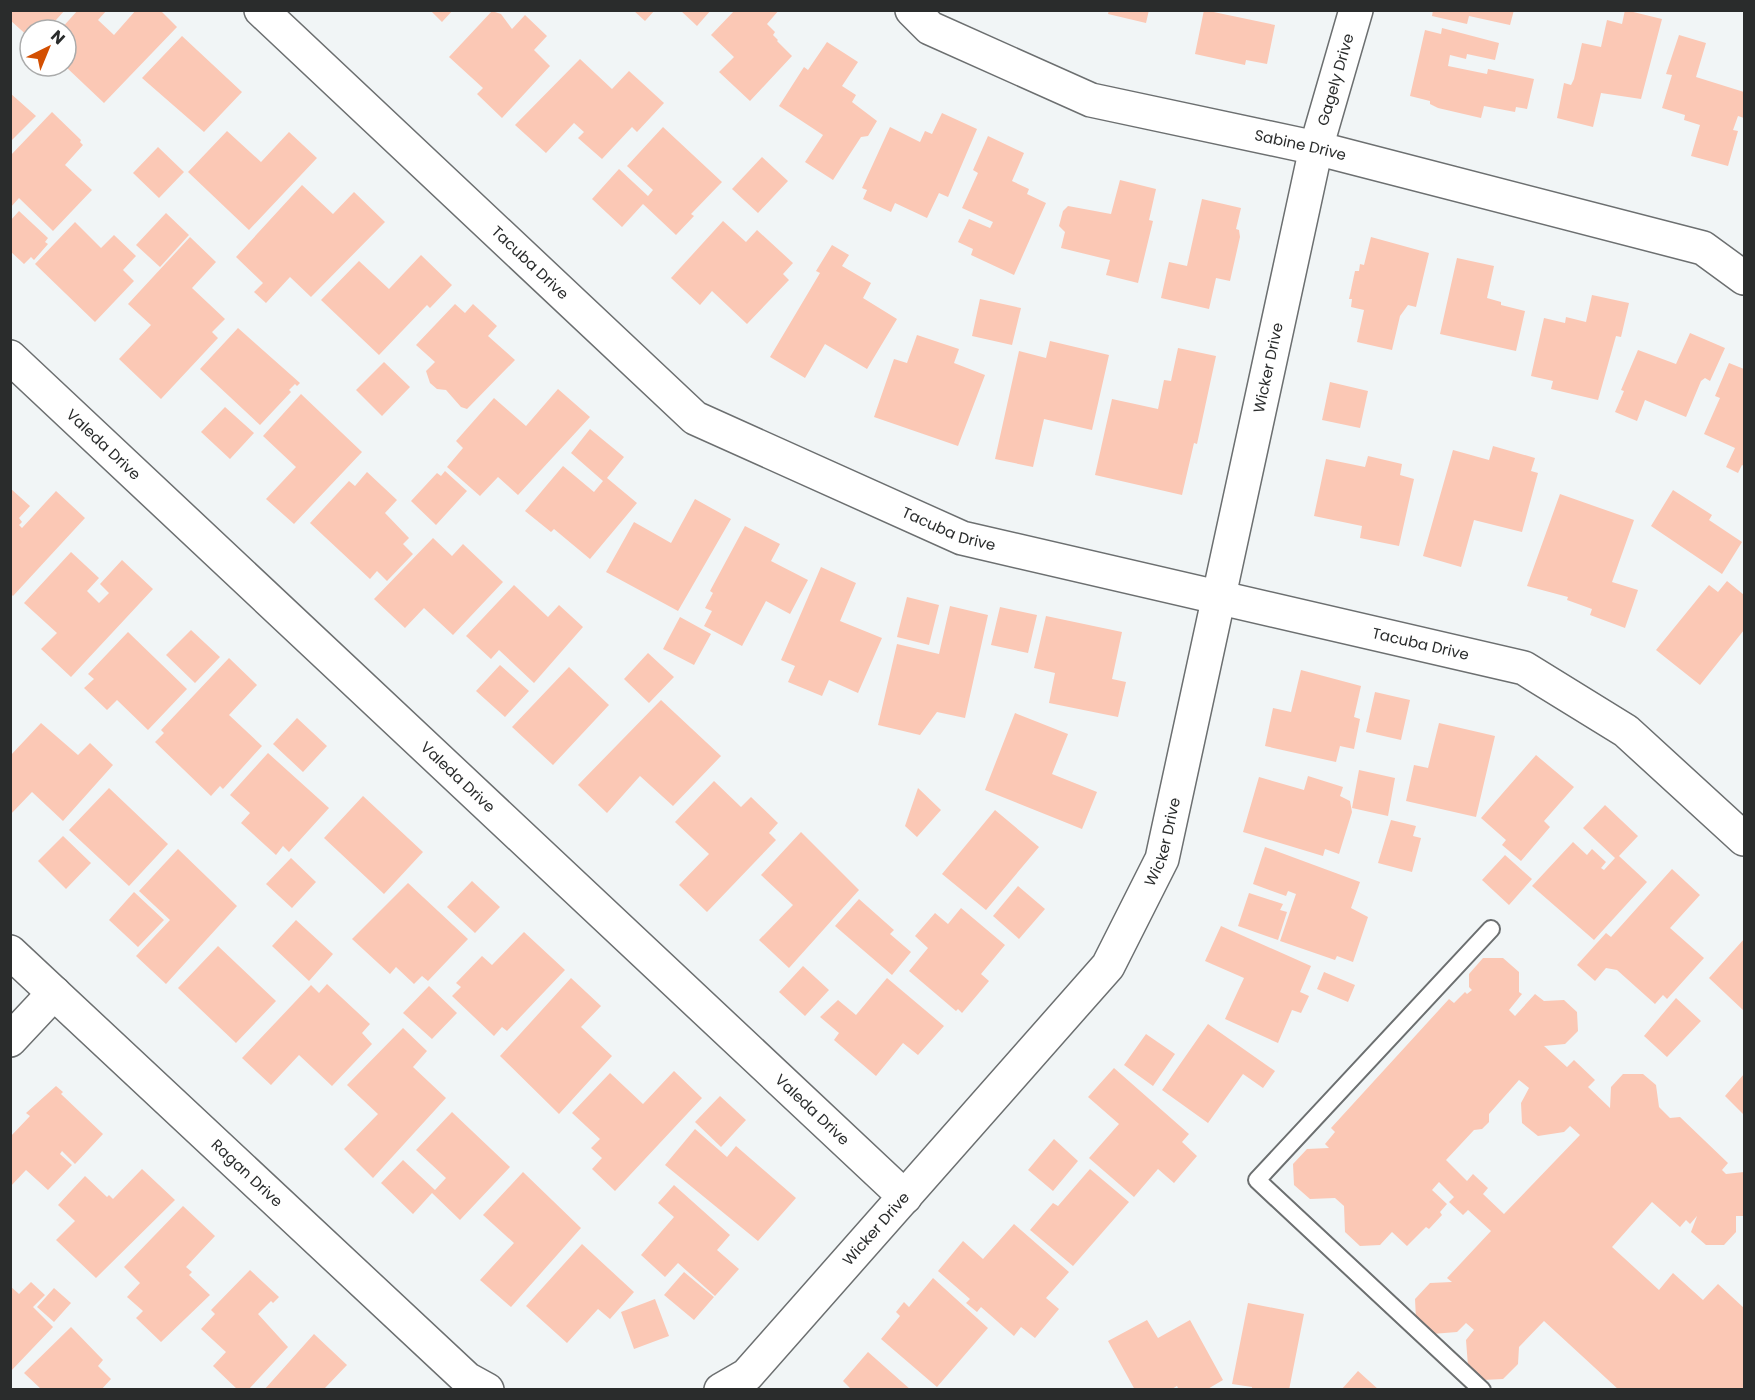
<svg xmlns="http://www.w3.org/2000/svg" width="1755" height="1400" viewBox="0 0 1755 1400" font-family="Poppins,sans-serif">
<rect width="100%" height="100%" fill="#f1f5f6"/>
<path fill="#fbc8b5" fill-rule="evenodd" d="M10,10H65L47,30H30V38L10,20Z
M78,10H107L98,20L114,35L136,10H160L177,27L104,103L66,67V30H60Z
M430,10H453L442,22Z
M633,10H655L645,21Z
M680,10H711L697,26Z
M735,10H779L767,24L775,32L773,35L778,40L777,41L792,56L750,101L719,72L734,57L711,35Z
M1109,10H1149L1146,23L1108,14Z
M1204,10L1275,25L1267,64L1246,60L1245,65L1195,54Z
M1433,10H1514L1510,25L1469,16L1467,24L1432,16Z
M1625,10L1662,19L1641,99L1601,93L1593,127L1557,118L1564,83L1571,85L1574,79L1582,43L1601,47L1607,20L1622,24Z
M492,11L501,14L512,29L525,15L547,36L534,50L550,66L502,118L477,94L483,88L449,57Z
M1442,28L1499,43L1495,60L1467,54L1466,59L1450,55L1448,66L1487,74L1488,69L1534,79L1527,109L1516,107L1515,112L1484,106L1481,118L1438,108L1430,104V101L1410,96L1425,30L1441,34Z
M1679,35L1706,43L1696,77L1744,92V118L1738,116L1733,130L1738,131L1728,166L1691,156L1700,125L1684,120L1685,115L1662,108L1672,75L1666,74Z
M182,36L242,92L204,132L142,78Z
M827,42L858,62L842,86L856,95L852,102L877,121L868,136L861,137L833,180L805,162L823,135L779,106L804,67L808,70Z
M580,59L612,89L629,71L664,103L637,132L632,127L602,159L578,138L584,132L574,123L546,153L515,125Z
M10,93L36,116L10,142Z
M52,112L81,140L80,142L83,145L65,165L92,190L53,231L19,198L10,208V156Z
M942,113L977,129L948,197L939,193L927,218L895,203L891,212L863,199L867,190L862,188L890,127L920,142L925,131L932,134Z
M663,127L722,182L691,214L694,216L676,235L643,204L622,227L592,199L619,169L648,196L653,190L627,166Z
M227,131L261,162L289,132L317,158L249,230L188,172Z
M988,136L1024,153L1012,181L1029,189L1027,194L1046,203L1014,275L971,255L973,249L958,242L969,219L990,228L993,222L962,208L978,173L973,170Z
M158,147L184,172L159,198L133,173Z
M762,157L788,181L758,213L732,189Z
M1120,180L1156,189L1149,220L1153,221L1138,283L1106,275L1110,260L1061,248L1065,232L1059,226L1063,211L1068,206L1111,214Z
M302,185L333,214L354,192L385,222L311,297L290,277L266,303L254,292L263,283L236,257Z
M1202,199L1241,208L1236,229L1239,230L1240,237L1230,281L1216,278L1209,309L1161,298L1169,262L1187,266Z
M19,211L48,238L45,242L48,244L34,260L31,257L24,264L10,251V221Z
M166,213L189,235L160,267L136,245Z
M723,221L746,242L757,230L793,263L783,274L789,280L747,324L712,291L700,305L671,278Z
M75,222L101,248L114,235L136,256L123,270L134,281L95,322L35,264Z
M190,237L216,262L192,288L225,319L212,332L218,338L161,399L119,359L151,325L128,304Z
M1371,237L1429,253L1416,307L1408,305L1400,316L1392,350L1357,342L1364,310L1351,307L1352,299H1349L1355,271H1359L1360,264L1364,265Z
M832,245L849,255L842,266L871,283L863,298L897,319L867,369L825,344L805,378L770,357L820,273L816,271Z
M421,255L452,285L430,308L427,305L379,355L321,300L359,261L389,289Z
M1457,258L1494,266L1487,298L1501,302V305L1525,311L1516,351L1440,334Z
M1592,295L1629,303L1621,337L1616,336L1598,400L1551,389L1553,381L1531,376L1544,318L1565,323L1566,317L1586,322Z
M980,299L1021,308L1012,345L972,336Z
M455,304L465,313L473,304L497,326L488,336L515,360L467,409L461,407L446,390L437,389L430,383L426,371L435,362L416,345Z
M238,328L300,383L297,386L295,384L289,390L291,392L260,425L200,369Z
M1690,333L1725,348L1710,381L1705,378L1701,381L1686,417L1645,400L1637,421L1615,412L1624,391L1621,390L1638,350L1676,364Z
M917,335L959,349L954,363L985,375L958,446L874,417L894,359L907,363Z
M1050,341L1109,355L1092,430L1044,419L1033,467L995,459L1019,351L1046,358Z
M1178,348L1216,356L1197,444L1194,443L1182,495L1095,475L1112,399L1158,409L1164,380L1171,381Z
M384,362L410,387L382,416L356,390Z
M1729,363L1744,369V466L1742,465L1738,473L1726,467L1735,448L1704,434L1720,398L1715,396Z
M1330,382L1368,391L1360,428L1322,420Z
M558,389L590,417L518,495L498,477L480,496L447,467L463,448L456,441L494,398L526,426Z
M301,394L362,452L294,524L266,499L296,467L263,436Z
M225,407L254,433L230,459L201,432Z
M590,429L624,457L607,478L637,503L590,559L554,529L551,532L525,511L563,466L594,492L603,481L571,453Z
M1493,446L1535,458L1531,471L1538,473L1522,532L1474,520L1461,567L1423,556L1453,450L1489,460Z
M1368,456L1402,464L1400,475L1414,479L1399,546L1360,538L1362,526L1314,516L1326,459L1365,467Z
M445,471L467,491L436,525L411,501L437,473L441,476Z
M367,472L397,500L385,513L409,538L403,544L413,554L387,581L377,571L370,579L310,523L349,481L355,486Z
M10,488L30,506L19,518L22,522L19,525L22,528L56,491L85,518L13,596L10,593Z
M1673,490L1712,515L1709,520L1742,542L1722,574L1651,526Z
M1560,494L1634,520L1612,582L1638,590L1625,628L1590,615L1592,609L1567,600L1568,597L1527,586Z
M695,499L731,519L678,611L606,572L634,522L671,543Z
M745,526L780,544L771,561L808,580L790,614L766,601L742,646L704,626L712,611L705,608L713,593L710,591Z
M433,538L452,556L463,544L503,582L453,635L424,608L405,628L374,599Z
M71,552L99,578L87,591L99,603L109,593L100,584L122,560L153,589L71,677L41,649L57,633L24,603Z
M821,567L856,583L840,621L882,638L858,693L829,680L822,696L788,682L795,666L781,660Z
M1727,581L1744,595V630L1700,685L1656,650L1709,585L1718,592Z
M514,585L548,617L559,605L583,627L534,683L499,650L491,659L466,636Z
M907,597L939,605L929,645L897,637Z
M950,606L988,615L965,718L937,712L920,735L878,725L897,644L939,654Z
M1000,607L1037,615L1028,653L991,645Z
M1046,616L1122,632L1112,679L1126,682L1118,717L1049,703L1055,673L1034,668Z
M680,617L711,634L694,665L663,649Z
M191,630L220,657L195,683L166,655Z
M128,632L187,689L148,730L117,700L107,710L84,688L94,679L88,674Z
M648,653L674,677L649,703L624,679Z
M229,658L257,685L229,715L262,746L223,789L220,786L211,796L155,742L164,733L161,730Z
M500,665L529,691L505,717L476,691Z
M569,667L609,705L553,765L512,727Z
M1301,670L1361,686L1354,717L1360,719L1354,749L1340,746L1336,762L1265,746L1273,708L1291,712Z
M1375,692L1410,700L1401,740L1366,732Z
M661,700L721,756L673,806L640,776L607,813L578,785Z
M1015,713L1068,734L1052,774L1097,792L1082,829L985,790Z
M297,718L327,746L303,772L273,744Z
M41,723L78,755L90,743L113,765L63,821L32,792L10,815V756Z
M1439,723L1495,736L1476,817L1406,801L1414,765L1428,768Z
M268,753L329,808L289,852L283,846L276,855L241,823L250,813L230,795Z
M1536,755L1574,787L1544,821L1550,827L1521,861L1502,845L1506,840L1481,818Z
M1359,770L1395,778L1388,816L1352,808Z
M1308,776L1343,787L1340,796L1350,801L1352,812L1339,854L1325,849L1323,856L1243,832L1259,777L1304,790Z
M714,781L741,807L751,797L778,823L769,833L776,840L707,912L679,885L709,854L675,822Z
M109,788L168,844L129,886L69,830Z
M918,788L941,810L917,837L905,826Z
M363,796L423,852L384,894L324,838Z
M1605,805L1638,836L1619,856L1647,882L1594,940L1532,886L1573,842L1587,855L1592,849L1606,862L1601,868L1604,870L1615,858L1583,828Z
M995,810L1039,847L986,910L942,874Z
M1391,820L1416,826L1413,836L1421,838L1412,872L1378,863Z
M801,832L859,890L789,968L759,940L793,905L761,875Z
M63,836L91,863L66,889L38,861Z
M1265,847L1360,882L1351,908L1368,917L1353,962L1337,956L1335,960L1280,941L1296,894L1288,891L1286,896L1253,884Z
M178,849L237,906L166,984L136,956L170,920L139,891Z
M1505,855L1532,879L1509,905L1482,880Z
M291,858L316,882L292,908L266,884Z
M1672,869L1700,895L1670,928L1704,958L1667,999L1663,995L1655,1004L1617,970L1606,968L1595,981L1577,965L1606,933L1611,937Z
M472,881L500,907L475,933L447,907Z
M408,883L468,939L428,981L422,976L414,984L396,967L390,974L352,939Z
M1018,886L1045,909L1019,939L993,916Z
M134,892L164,920L138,947L109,920Z
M1249,893L1283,904L1280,910L1287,912L1278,940L1238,926Z
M859,899L894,930L890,934L911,952L892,975L835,926Z
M961,908L1005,945L981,974L989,981L962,1013L958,1009L956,1011L909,971L928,948L915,936L935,913L948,924Z
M296,920L333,954L309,981L272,946Z
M1221,926L1311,966L1300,992L1309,996L1301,1013L1292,1010L1278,1043L1225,1019L1244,978L1205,961Z
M524,932L565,970L507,1031L502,1027L494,1036L452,996L461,987L456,983L482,956L492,965Z
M1744,939V1011L1709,978Z
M218,946L276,1001L236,1043L178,988Z
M1483,958H1503L1519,972V992L1522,994L1509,1010L1515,1016L1535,994L1544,1001L1564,1000L1577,1012L1578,1031L1565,1044L1544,1046L1567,1067L1574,1060L1595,1080L1588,1087L1610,1108L1611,1087L1623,1074H1643L1656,1085L1659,1107L1670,1118L1680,1117L1728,1163L1722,1170L1726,1174L1744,1172V1216H1736V1232L1724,1245H1706L1691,1232L1697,1216L1690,1224L1686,1220L1680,1227L1652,1202L1612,1247L1659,1290L1673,1273L1703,1300L1718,1284L1744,1308V1390H1619L1544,1321L1519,1347L1518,1364L1503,1379L1483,1380L1468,1366L1466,1340L1474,1330L1466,1323L1457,1332L1432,1334L1416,1319L1415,1299L1430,1283L1452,1282L1447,1278L1491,1231L1468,1210L1463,1215L1449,1202L1454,1197L1439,1182L1432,1190L1447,1204L1440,1212L1442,1215L1429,1229L1426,1227L1407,1246L1392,1232L1380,1245L1360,1246L1345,1232L1344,1206L1335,1198L1310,1199L1294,1185L1293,1164L1307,1149L1329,1148L1325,1144L1335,1132L1331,1128L1449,999L1454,1003L1465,992L1467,994L1472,990L1469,987V974ZM1519,1080L1529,1088L1521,1103L1522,1123L1538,1136L1564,1132L1570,1126L1580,1135L1504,1214L1483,1194L1488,1188L1473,1174L1467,1181L1446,1160L1474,1130L1482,1129L1489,1122V1114Z
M803,966L829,990L805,1016L779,992Z
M1324,972L1355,985L1348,1002L1317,989Z
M571,978L601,1006L581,1027L612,1056L559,1114L500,1056Z
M887,978L944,1026L918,1055L903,1043L876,1076L834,1040L839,1033L820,1017L838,1000L856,1015Z
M327,984L370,1024L362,1033L372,1044L332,1086L299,1055L271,1085L242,1058L311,985L319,993Z
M429,986L457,1013L432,1039L403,1013Z
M1676,998L1701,1021L1667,1057L1644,1036Z
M1208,1024L1275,1071L1263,1088L1243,1074L1208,1123L1162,1090Z
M403,1028L427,1051L413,1067L446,1098L373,1178L344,1149L378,1114L347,1085Z
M1146,1034L1175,1054L1153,1086L1124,1065Z
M1114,1068L1189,1134L1182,1142L1197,1156L1174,1183L1158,1169L1134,1197L1089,1158L1119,1124L1088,1097Z
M674,1071L702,1098L615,1191L592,1169L602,1158L591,1148L600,1139L572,1113L610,1073L643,1104Z
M1744,1074V1115L1725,1096Z
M56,1086L63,1092L61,1094L103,1134L75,1164L62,1151L60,1154L72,1165L48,1190L26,1170L10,1187V1137L30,1116L26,1113Z
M720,1096L746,1120L721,1147L695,1122Z
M452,1112L510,1167L460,1220L432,1193L413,1214L381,1183L403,1160L435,1190L446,1178L416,1150Z
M695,1129L727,1157L736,1146L796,1198L758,1241L665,1165Z
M1054,1139L1078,1161L1053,1191L1028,1170Z
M142,1169L175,1200L96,1278L56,1240L75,1221L58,1205L85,1176L107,1197L109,1195L113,1199Z
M1090,1169L1129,1202L1073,1266L1030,1230L1053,1203L1058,1206Z
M523,1172L581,1228L511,1307L480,1280L514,1243L483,1215Z
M674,1185L730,1235L717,1250L739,1269L715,1296L678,1263L665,1277L641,1255L674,1217L658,1203Z
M183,1206L215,1236L186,1267L192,1272L189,1275L210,1295L161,1342L136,1318L143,1311L127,1297L140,1283L124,1267Z
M1014,1224L1069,1272L1046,1298L1059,1309L1035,1338L1021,1327L1014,1336L981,1307L977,1312L966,1303L970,1299L938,1271L963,1241L983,1259Z
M582,1244L634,1292L610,1319L598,1309L567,1343L526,1306Z
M250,1270L279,1297L273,1303L271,1301L258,1314L288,1347L248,1390H238L213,1366L226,1352L201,1329L215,1314L211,1310Z
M684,1272L714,1297L694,1320L664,1295Z
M933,1278L988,1328L937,1387L881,1339L900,1316L896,1312L904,1302L909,1307Z
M31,1282L45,1295L33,1307L53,1327L10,1372V1286L19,1294Z
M54,1288L71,1303L54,1322L37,1307Z
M655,1299L669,1336L634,1349L621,1312Z
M1248,1303L1304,1314L1289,1390H1252V1387L1232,1384Z
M1147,1320L1158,1338L1190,1320L1223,1380L1206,1390H1179L1177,1386L1170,1390H1135L1108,1341Z
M71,1327L103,1360L98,1366L111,1379L101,1390H42L24,1373Z
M314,1334L347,1365L325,1388L327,1390H264Z
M868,1352L911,1390H852L843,1381Z
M1358,1371L1379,1390H1341Z"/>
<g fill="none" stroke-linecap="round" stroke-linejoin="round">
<defs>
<path id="lane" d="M1482,1390L1257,1180L1491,929"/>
<g id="street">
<path id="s1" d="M261,10L695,418L962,538L1524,668L1626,731L1744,839"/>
<path id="s2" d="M912,10L930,28L1091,100L1316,148L1703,248L1744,278"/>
<path id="s3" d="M10,357L905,1197"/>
<path id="s4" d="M10,952L467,1379L487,1390"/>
<path d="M10,1040L54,993"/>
<path id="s5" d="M721,1390L747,1375L1108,966L1162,859L1316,148L1356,10"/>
</g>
</defs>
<use href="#lane" stroke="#6c6f70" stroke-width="20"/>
<use href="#street" stroke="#6c6f70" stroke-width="36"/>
<use href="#lane" stroke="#fff" stroke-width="16"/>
<use href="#street" stroke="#fff" stroke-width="33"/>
</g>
<g text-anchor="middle" stroke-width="5" stroke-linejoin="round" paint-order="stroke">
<g font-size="15" fill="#2a2c2c" stroke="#fff">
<text dy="5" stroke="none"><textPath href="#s5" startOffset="1494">Gagely Drive</textPath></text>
<text dy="5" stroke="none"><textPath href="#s2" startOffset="416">Sabine Drive</textPath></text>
<text dy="5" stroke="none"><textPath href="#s1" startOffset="369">Tacuba Drive</textPath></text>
<text dy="5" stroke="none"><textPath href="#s5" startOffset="1198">Wicker Drive</textPath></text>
<text dy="5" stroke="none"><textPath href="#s3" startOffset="128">Valeda Drive</textPath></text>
<text dy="5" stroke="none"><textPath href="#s1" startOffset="873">Tacuba Drive</textPath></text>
<text dy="5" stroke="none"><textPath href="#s1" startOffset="1359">Tacuba Drive</textPath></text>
<text dy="5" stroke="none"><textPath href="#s3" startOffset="614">Valeda Drive</textPath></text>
<text dy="5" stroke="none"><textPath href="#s5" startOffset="712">Wicker Drive</textPath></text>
<text dy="5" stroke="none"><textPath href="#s3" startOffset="1100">Valeda Drive</textPath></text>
<text dy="5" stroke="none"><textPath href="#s4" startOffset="324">Ragan Drive</textPath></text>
<text dy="5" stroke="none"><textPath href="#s5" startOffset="225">Wicker Drive</textPath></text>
</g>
</g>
<rect width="1755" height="1400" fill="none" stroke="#2a2c2c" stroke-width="24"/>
<g transform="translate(48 48) rotate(43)"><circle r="28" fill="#ffffff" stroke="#aaabab" stroke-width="1.5"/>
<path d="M0-4.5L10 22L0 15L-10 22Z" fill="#d34f01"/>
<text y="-9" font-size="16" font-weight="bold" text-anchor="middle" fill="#2a2c2c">N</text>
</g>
</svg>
